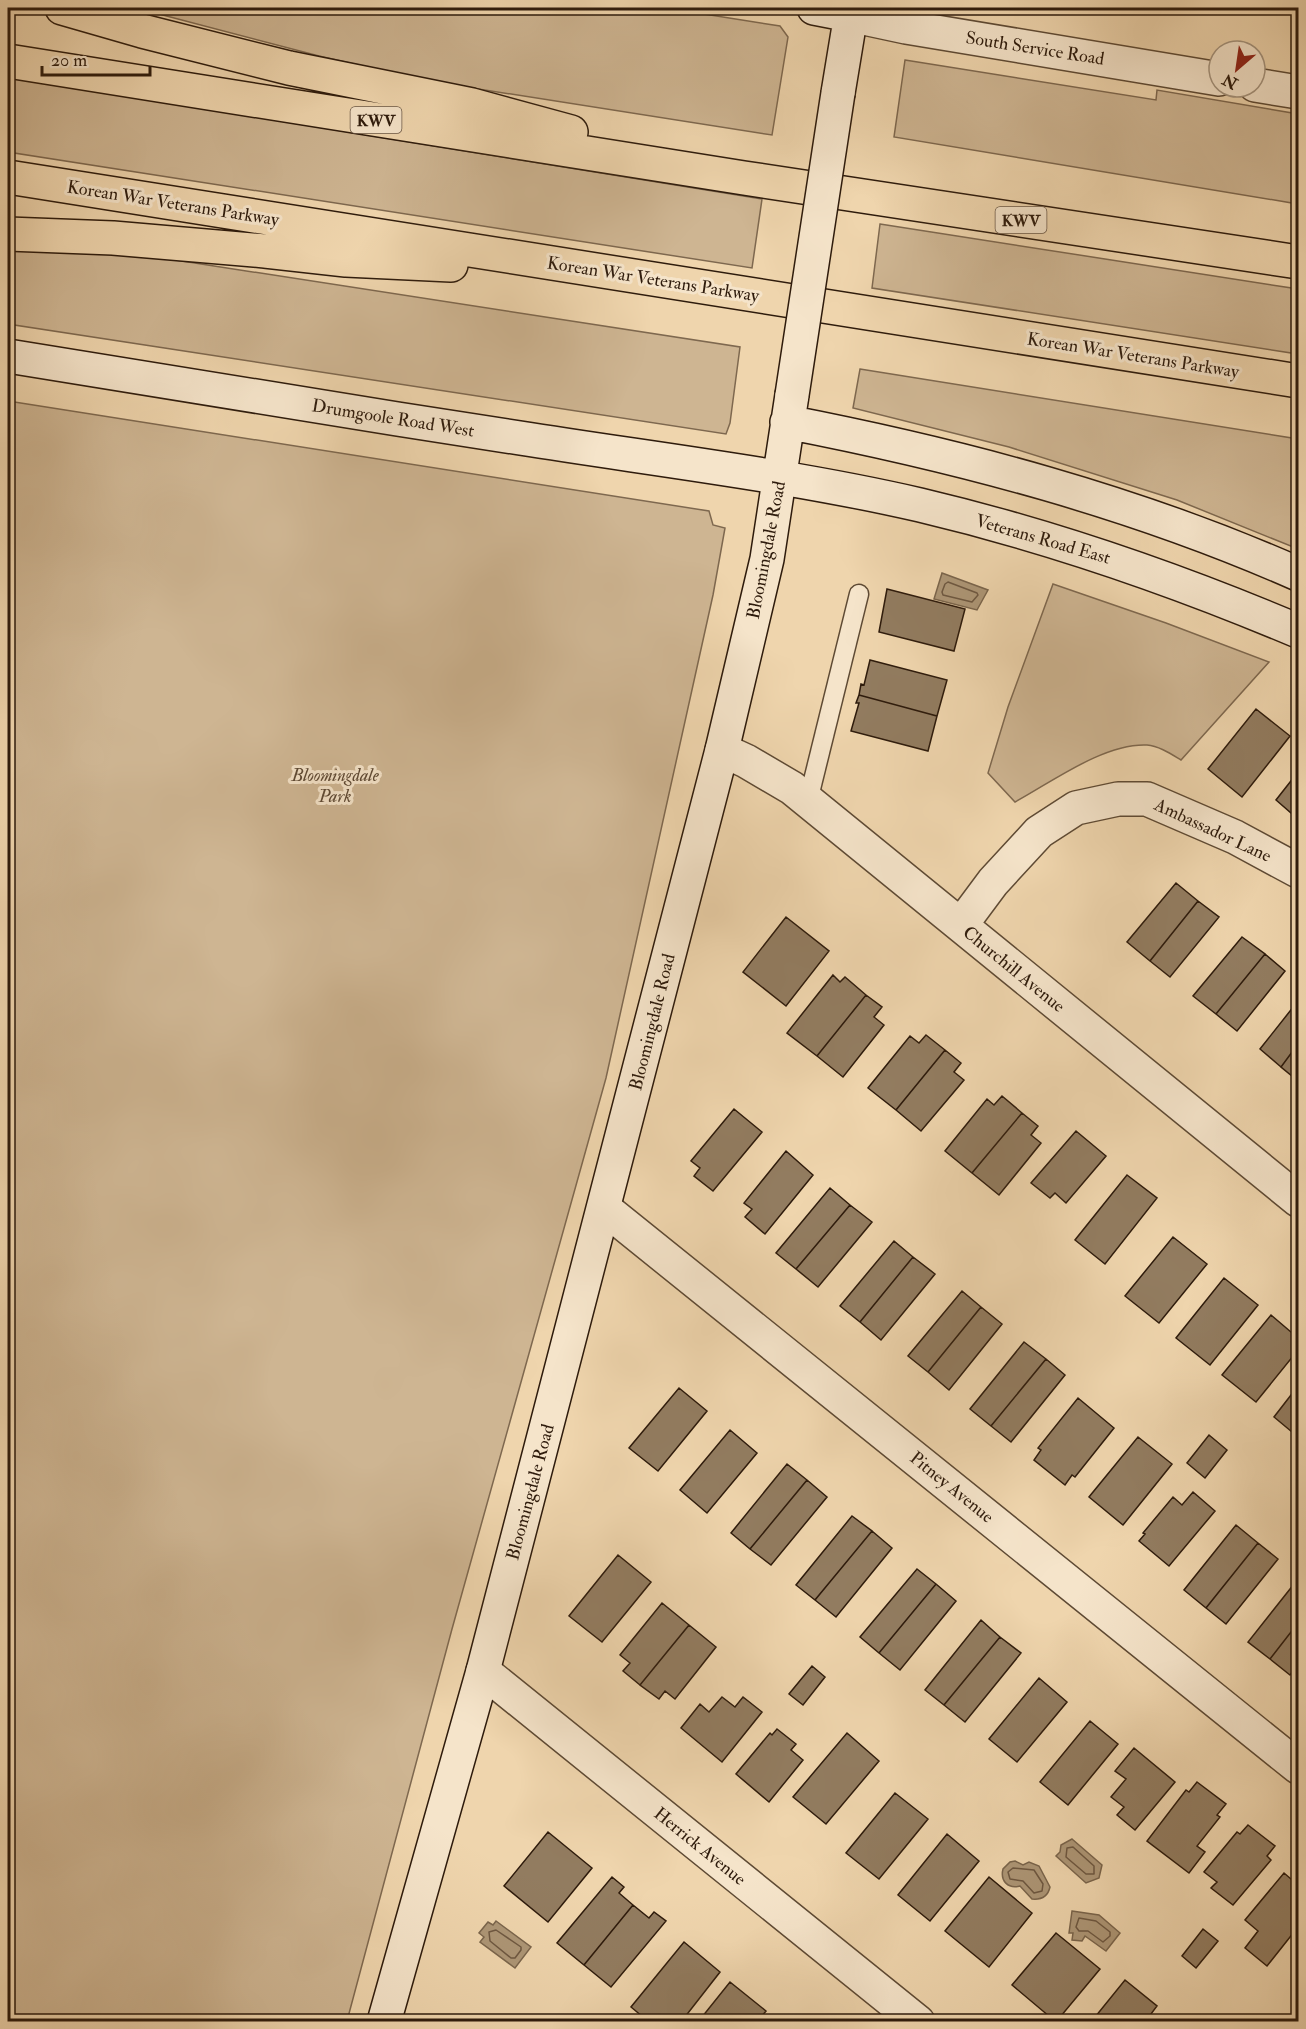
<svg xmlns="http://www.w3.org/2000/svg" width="1306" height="2029" viewBox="0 0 1306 2029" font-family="'IM FELL Double Pica',serif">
<rect width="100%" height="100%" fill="#efd5ad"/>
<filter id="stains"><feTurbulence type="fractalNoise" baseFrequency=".00333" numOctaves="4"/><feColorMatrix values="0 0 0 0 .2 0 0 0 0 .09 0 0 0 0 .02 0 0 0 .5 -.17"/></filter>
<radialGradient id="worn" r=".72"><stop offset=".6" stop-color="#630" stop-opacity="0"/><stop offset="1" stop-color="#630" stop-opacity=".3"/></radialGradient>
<path fill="#ceb592" stroke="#7e684f" stroke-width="1.5" d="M136,8H666L780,26L788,37L772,135L434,82L319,56Z
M905,60L1156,100L1157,90L1298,114V204L894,137Z
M8,77L762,199L752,268L8,152Z
M880,224L1298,289V354L872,288Z
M8,241L143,255L740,347L730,423L726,434L8,324Z
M860,369L1298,439V549L1177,500L1009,447L853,408Z
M8,401L709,511L713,525L725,528L713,595L606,1078L452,1629L347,2021H8Z
M1053,584L1166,623L1269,662L1181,760C1171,754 1159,746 1147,745C1104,743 1052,782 1015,802L988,773L1008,707Z"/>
<path fill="#ad9676" stroke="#7a654c" stroke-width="1.5" d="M942,573L988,590L977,610L934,599Z
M1072,1839L1102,1865L1099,1878L1086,1883L1056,1856L1060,1852L1061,1845Z
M1015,1861L1023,1865L1029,1862L1039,1866L1050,1887C1048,1896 1042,1900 1032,1899L1020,1886C1008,1889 1000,1881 1003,1869L1010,1862Z
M1072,1911L1099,1915L1120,1933L1106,1951L1085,1936L1082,1941L1072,1940L1073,1933H1069Z
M496,1921L531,1947L515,1968L480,1942L484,1937L479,1933L488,1922L493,1925Z"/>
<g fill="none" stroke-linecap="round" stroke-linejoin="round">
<path stroke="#6e5841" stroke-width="1.5" d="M948,582L977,593L978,595L972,602L943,595L942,592L945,584Z
M1073,1847L1094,1866V1874H1086L1066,1857L1067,1848Z
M1013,1868L1034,1870L1043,1884L1042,1891L1034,1893L1023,1881L1010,1879L1008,1872Z
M1079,1918L1096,1921L1110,1932V1936L1103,1942L1088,1931H1079L1076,1927Z
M496,1930L521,1947V1950L515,1958H511L490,1941L489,1932Z"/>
</g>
<path fill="#927c60" stroke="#2e1b0c" stroke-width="1.5" d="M887,589L965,609L954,651L879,632Z
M870,660L947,680L937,716L859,695L861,684L864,685Z
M859,695L937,716L928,751L851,731L859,703H856Z
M1256,709L1290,736L1242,797L1208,769Z
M1298,772V819L1276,800Z
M1176,883L1198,901L1150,961L1127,942Z
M1198,901L1219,917L1170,977L1150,961Z
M786,917L829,951L786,1006L743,972Z
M1242,937L1265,954L1216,1014L1193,996Z
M1265,954L1285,971L1237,1031L1216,1014Z
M833,975L840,982L845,977L866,995L817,1056L787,1033Z
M866,995L882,1007L874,1017L884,1025L843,1077L817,1056Z
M1298,1001V1044L1281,1067L1260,1049Z
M926,1035L945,1050L896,1110L868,1088L910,1036L919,1043Z
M1298,1044V1081L1281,1067Z
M945,1050L961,1063L954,1072L964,1080L921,1131L896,1110Z
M1002,1096L1022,1113L972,1173L945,1151L987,1099L994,1105Z
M734,1109L762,1132L713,1191L694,1176L700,1168L691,1161Z
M1022,1113L1038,1126L1031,1135L1041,1143L999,1195L972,1173Z
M1076,1131L1106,1156L1066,1203L1055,1193L1050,1198L1031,1183Z
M786,1151L813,1175L765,1234L745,1217L752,1209L744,1203Z
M1127,1175L1157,1198L1105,1264L1075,1240Z
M830,1188L850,1205L796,1269L776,1253Z
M850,1205L872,1222L818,1287L796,1269Z
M1173,1237L1207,1264L1159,1323L1125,1296Z
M894,1241L913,1257L860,1322L840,1306Z
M913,1257L935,1274L881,1340L860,1322Z
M1224,1278L1258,1305L1210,1365L1176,1338Z
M962,1291L981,1307L928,1372L908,1356Z
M981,1307L1002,1324L949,1390L928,1372Z
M1271,1315L1298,1338V1350L1256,1402L1222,1375Z
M1024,1342L1046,1359L991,1426L970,1409Z
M1046,1359L1065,1375L1011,1442L991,1426Z
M1298,1386V1437L1274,1417Z
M679,1388L707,1411L658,1471L629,1448Z
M1078,1398L1114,1428L1075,1477L1072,1475L1065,1485L1034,1460L1041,1450L1038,1448Z
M730,1430L757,1453L707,1513L680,1490Z
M1209,1435L1227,1450L1205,1478L1187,1463Z
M1138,1437L1172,1464L1123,1525L1089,1497Z
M787,1464L807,1480L750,1549L731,1533Z
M807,1480L827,1497L771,1565L750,1549Z
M1193,1492L1215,1511L1169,1566L1139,1541L1145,1534L1143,1533L1173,1497L1182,1505Z
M852,1516L872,1531L815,1600L796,1585Z
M1236,1525L1258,1543L1206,1608L1184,1590Z
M872,1531L892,1548L836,1617L815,1600Z
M1258,1543L1278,1559L1226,1624L1206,1608Z
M618,1555L651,1582L602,1642L569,1616Z
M917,1569L936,1584L879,1653L860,1637Z
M1298,1579V1623L1270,1659L1248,1642Z
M936,1584L956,1601L900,1670L879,1653Z
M662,1603L689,1625L640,1685L623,1671L630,1663L620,1655Z
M981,1620L1000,1637L944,1705L925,1690Z
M1298,1623V1665L1290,1675L1270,1659Z
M689,1625L716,1647L675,1699L665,1691L659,1699L640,1685Z
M1000,1637L1021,1653L965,1722L944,1705Z
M812,1666L825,1677L803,1705L789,1694Z
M1039,1678L1067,1702L1017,1762L989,1739Z
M722,1697L735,1707L743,1697L762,1712L722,1762L681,1728L700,1704L709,1712Z
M1090,1721L1118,1744L1068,1805L1040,1782Z
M777,1729L796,1744L791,1750L803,1760L769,1802L736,1774L770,1733L772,1735Z
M847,1733L879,1761L826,1824L793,1797Z
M1134,1748L1175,1782L1135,1830L1117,1815L1124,1807L1111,1797L1126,1779L1115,1771Z
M1197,1782L1226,1804L1217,1815L1220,1817L1197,1846L1205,1852L1189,1873L1147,1841L1186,1790L1189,1792Z
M895,1793L928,1819L879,1879L846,1853Z
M1248,1825L1275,1846L1267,1856L1271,1860L1233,1905L1211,1888L1217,1882L1204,1872L1237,1832L1240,1834Z
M548,1832L592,1868L548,1922L504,1886Z
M947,1834L979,1861L930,1921L898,1895Z
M1284,1873L1298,1885V1927L1267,1966L1245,1948L1258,1931L1245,1920Z
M612,1877L624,1887L619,1893L633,1905L584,1965L557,1943Z
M989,1877L1032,1913L989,1967L945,1931Z
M633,1905L649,1918L654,1912L666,1921L611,1987L584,1965Z
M1203,1929L1218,1941L1196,1968L1182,1956Z
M1056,1933L1100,1969L1056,2022L1012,1985Z
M684,1942L720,1972L681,2022H649L631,2007Z
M1125,1980L1157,2006L1145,2022H1091Z
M730,1982L766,2011L757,2022H698Z"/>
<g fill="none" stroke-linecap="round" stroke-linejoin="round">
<defs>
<path id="lane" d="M808,801L859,594"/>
<path id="street" d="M850,15L906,27L1219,79
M1255,85L1298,92
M722,750L746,761L792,788L1298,1200
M961,925L993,882L1039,832L1076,808L1118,799H1147L1235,837L1298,871
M604,1208L1298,1767
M483,1671L918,2022"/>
<path id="secondary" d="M814,8L850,15
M838,93L852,8
M8,356C178,384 349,412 520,438C652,459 790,475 920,505C1051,536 1175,579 1298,631
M787,422C962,456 1135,502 1298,574
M384,2022L483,1671L722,750L767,559L792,395"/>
<path id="highway" d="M62,8L142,31L289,68L472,105L571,132
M8,61L744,178L1298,262
M8,177L1298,381
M8,234L113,238L265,251L346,260L451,265"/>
</defs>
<use href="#lane" stroke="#5e4a34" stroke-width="21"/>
<use href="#street" stroke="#5e4a34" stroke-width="36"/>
<use href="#secondary" stroke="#2e1b0c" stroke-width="36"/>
<use href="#highway" stroke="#2e1b0c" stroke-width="36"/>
<use href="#lane" stroke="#f5e4ca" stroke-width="18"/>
<use href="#street" stroke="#f5e4ca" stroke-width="33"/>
<use href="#secondary" stroke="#f5e4ca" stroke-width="33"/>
<use href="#highway" stroke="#efd5ad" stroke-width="33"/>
<defs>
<path id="secondary-bridge" d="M792,395L838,93"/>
</defs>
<use href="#secondary-bridge" stroke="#2e1b0c" stroke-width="36" stroke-linecap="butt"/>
<use href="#secondary-bridge" stroke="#f5e4ca" stroke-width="33"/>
</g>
<g text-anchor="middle" stroke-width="6" stroke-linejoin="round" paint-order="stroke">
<g fill="#f5e4ca" stroke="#6a5745" stroke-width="1.5">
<rect x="350.5" y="107" width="51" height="26" rx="4.5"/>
<rect x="995.5" y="207" width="51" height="26" rx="4.5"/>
</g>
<g font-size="16" font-weight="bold" fill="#2e1b0c">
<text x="376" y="126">KWV</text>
<text x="1021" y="226">KWV</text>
</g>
<g font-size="18" fill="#2e1b0c" stroke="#f5e4ca">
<text transform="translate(1035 48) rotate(9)" y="6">South Service Road</text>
<text transform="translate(173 203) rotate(9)" y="6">Korean War Veterans Parkway</text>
<text transform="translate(653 279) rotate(9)" y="6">Korean War Veterans Parkway</text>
<text transform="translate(1133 355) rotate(9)" y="6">Korean War Veterans Parkway</text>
<text transform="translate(393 418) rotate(9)" y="6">Drumgoole Road West</text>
<text transform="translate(1043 539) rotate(16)" y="6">Veterans Road East</text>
<text transform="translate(766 550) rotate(-79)" y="6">Bloomingdale Road</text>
<text transform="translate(1213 830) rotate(25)" y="6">Ambassador Lane</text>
<text transform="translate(1014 969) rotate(39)" y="6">Churchill Avenue</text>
<text transform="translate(652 1022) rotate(-76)" y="6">Bloomingdale Road</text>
<text transform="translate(952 1487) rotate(39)" y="6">Pitney Avenue</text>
<text transform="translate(530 1492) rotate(-75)" y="6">Bloomingdale Road</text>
<text transform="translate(700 1846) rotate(39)" y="6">Herrick Avenue</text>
</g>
<g font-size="18" font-style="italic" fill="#5e4934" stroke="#f5e4ca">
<text x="335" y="781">Bloomingdale<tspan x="335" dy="21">Park</tspan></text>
</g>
</g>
<rect width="1306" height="2029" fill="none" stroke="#efd5ad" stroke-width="30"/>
<rect x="9" y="9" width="1288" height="2011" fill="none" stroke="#2e1b0c" stroke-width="3"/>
<rect x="15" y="15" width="1276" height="1999" fill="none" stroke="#2e1b0c" stroke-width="1.5"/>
<g transform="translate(1237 69) rotate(209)"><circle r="28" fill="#f5e4ca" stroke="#a5947e" stroke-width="1.5"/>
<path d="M0-4.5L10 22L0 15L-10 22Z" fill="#8f2418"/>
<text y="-9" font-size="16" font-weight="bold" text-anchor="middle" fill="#2e1b0c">N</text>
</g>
<path d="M42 66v9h108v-9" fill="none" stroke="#2e1b0c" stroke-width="3"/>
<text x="51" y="66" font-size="18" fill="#2e1b0c" stroke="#f5e4ca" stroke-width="4.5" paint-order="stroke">20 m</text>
<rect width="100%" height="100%" filter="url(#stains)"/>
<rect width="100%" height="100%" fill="url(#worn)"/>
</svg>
